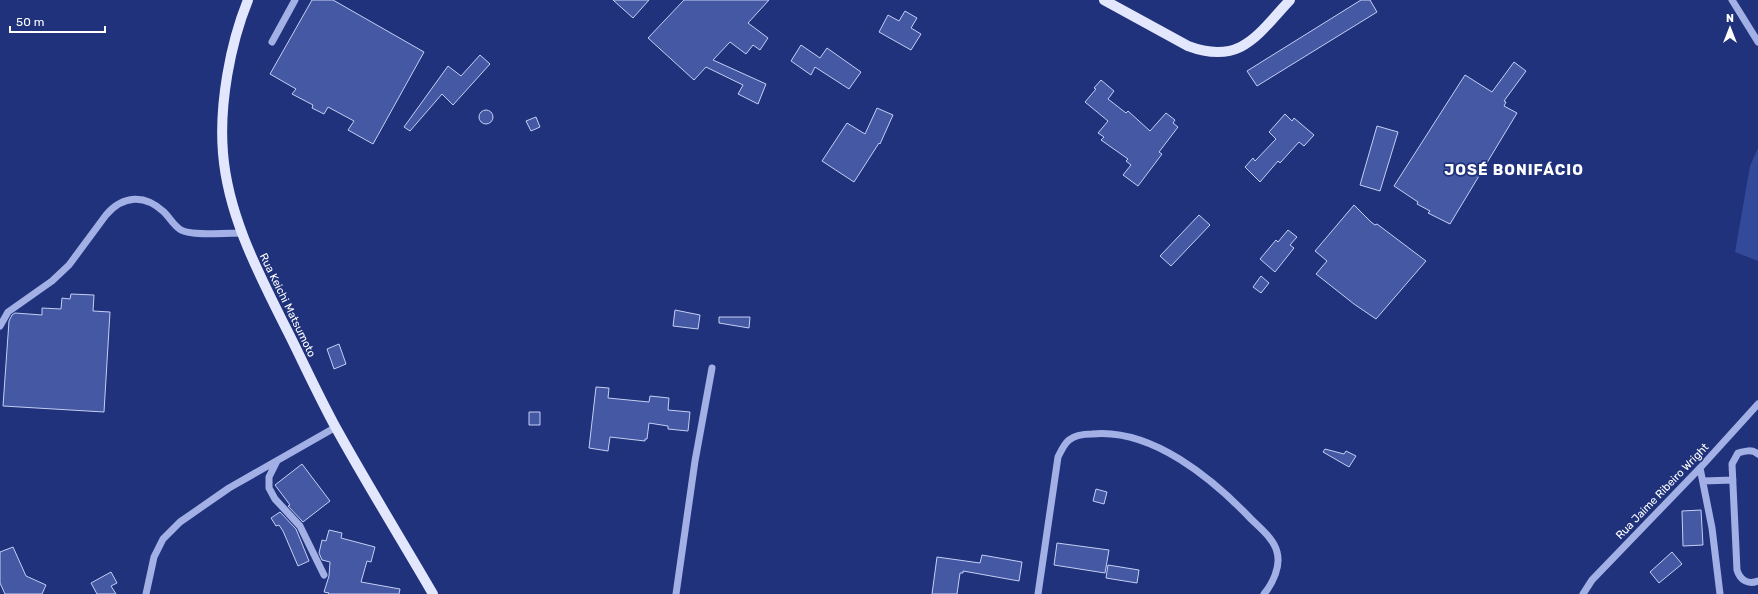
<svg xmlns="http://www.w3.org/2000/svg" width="1758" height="594" viewBox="0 0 1758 594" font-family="Rubik,sans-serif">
<rect width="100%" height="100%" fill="#20327b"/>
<path fill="#334999" d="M1758,148V261L1735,252L1750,166Z"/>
<path fill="#4458a3" stroke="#c5cff5" d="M312,0H333L424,52L373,144L348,130L354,121L328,107L324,114L312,108L313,105L292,94L296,89L270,74Z
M613,0H649L633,18Z
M684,0H769L748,23L768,38L760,50L753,45L746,54L730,42L713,60L766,84L758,104L738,94L743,85L706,67L694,80L648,38Z
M1361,0H1370L1377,12L1257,86L1247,71Z
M905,11L917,18L911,28L921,34L911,50L879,32L888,15L899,21Z
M801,45L820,58L827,48L861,72L849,89L815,67L811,75L791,61Z
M480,55L490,64L453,105L442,94L410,131L404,127L448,66L461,76Z
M1514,62L1526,71L1504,101L1506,102L1504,106L1517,113L1450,224L1428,213L1430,211L1417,204L1418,202L1394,186L1465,75L1492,92Z
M1101,80L1114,91L1108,99L1126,113L1128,111L1150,131L1166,113L1175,120L1173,123L1178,127L1159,152L1162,154L1138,186L1123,175L1131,165L1126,161L1128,159L1101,140L1104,137L1098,133L1108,121L1085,102L1096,89L1094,88Z
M877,108L893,115L880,144L879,143L854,182L822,161L847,123L865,134Z
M479 117a7 7 0 1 1 14 0a7 7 0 1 1-14 0Z
M1285,114L1292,121L1294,118L1314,135L1304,146L1299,142L1280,163L1278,161L1260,182L1245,167L1253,158L1255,161L1276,139L1269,132Z
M536,117L540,127L531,131L526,121Z
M1377,126L1398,132L1380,191L1360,185Z
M1354,205L1371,222L1375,225L1377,224L1426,261L1376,319L1354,304L1316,274L1327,261L1315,251Z
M1199,215L1210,225L1171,266L1160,256Z
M1288,230L1297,237L1290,245L1294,248L1275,272L1260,259L1276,240L1278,242Z
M1261,276L1269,283L1261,293L1253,287Z
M71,294L94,295L93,311L110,312L104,412L3,406L9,321L12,315L15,313L42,315V308L61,309L62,298L70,299Z
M675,310L700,315L698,329L673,326Z
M719,317H750L749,328L719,323Z
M339,344L346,364L334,369L327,349Z
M596,387L609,388L608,398L649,402L650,396L669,398L668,410L690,412L688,431L668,429V426L649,423L647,439H645V441L610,437L608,451L589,448Z
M529,412H540V425H529Z
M1325,449L1344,454L1346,451L1356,456L1349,467L1323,452Z
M302,464L330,501L303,522L288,506L290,505L275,485Z
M1096,489L1107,492L1104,504L1093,501Z
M1701,510L1703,545L1683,546L1682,511Z
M280,512L296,529L309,561L298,566L283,531L279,525L276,526L271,518Z
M329,530L342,533L341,538L375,547L371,562L367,561L361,582L400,589L399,594H328L329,593L324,592L329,576L330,562L322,560L319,553L322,540L326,541Z
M1057,543L1109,550L1105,573L1054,565Z
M13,547L26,576L46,585L42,594H5L0,583V552Z
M1672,552L1682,564L1659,583L1650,572Z
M982,555L1022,562L1019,581L963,571V573H960L957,594H932L937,557L980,563Z
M1108,565L1139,570L1137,583L1106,578Z
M111,572L117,583L111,586L116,594H97L91,583Z"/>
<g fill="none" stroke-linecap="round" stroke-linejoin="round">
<path stroke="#a2b0e6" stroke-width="7" d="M1732,0L1758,42
M272,42L295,0
M0,326L8,312L52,281L69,265L106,215C123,195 145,194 164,212C170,218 174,226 181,230C191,236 229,233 242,233
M1758,454C1752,449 1745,451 1738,453L1732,464L1737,570C1740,580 1748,585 1758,581
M277,461L269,477V488L275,499L300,526L324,575
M1700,468L1712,528L1720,594
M1703,481L1733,480
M146,594L154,557L163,539L180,522L229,488L336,427
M676,594L695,461L712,368
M1038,594L1058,457C1061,451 1064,444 1069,440C1075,435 1085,434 1092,434C1152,428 1213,479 1251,519C1260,528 1274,539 1277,552C1281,566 1273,583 1264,594
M1583,594L1592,580L1700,468L1758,404"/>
<path stroke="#e3e7fd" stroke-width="10" d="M248,0C230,44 219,105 223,153C228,217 260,276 288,332C304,364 319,397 336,428C367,484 401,539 433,594
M1104,0L1188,46C1241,66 1258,34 1290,0"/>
</g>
<g text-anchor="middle" stroke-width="3.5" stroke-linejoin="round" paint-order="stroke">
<g font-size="11" fill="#fff" stroke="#20327b">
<text transform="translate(288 305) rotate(64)" y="4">Rua Keichi Matsumoto</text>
<text transform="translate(1662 491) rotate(-46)" y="4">Rua Jaime Ribeiro Wright</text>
</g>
<g font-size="15" font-weight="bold" letter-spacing="1" fill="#fff" stroke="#20327b">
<text x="1514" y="175">JOSÉ BONIFÁCIO</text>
</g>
</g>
<g transform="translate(1730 28)" stroke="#20327b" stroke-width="3" paint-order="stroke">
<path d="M0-3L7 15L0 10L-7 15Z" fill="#ffffff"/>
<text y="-6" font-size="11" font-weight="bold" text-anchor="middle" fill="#ffffff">N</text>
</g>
<path d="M10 26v6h95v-6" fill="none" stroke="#ffffff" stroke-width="2"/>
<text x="16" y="26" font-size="12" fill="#ffffff" stroke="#20327b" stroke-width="3" paint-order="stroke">50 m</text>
</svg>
